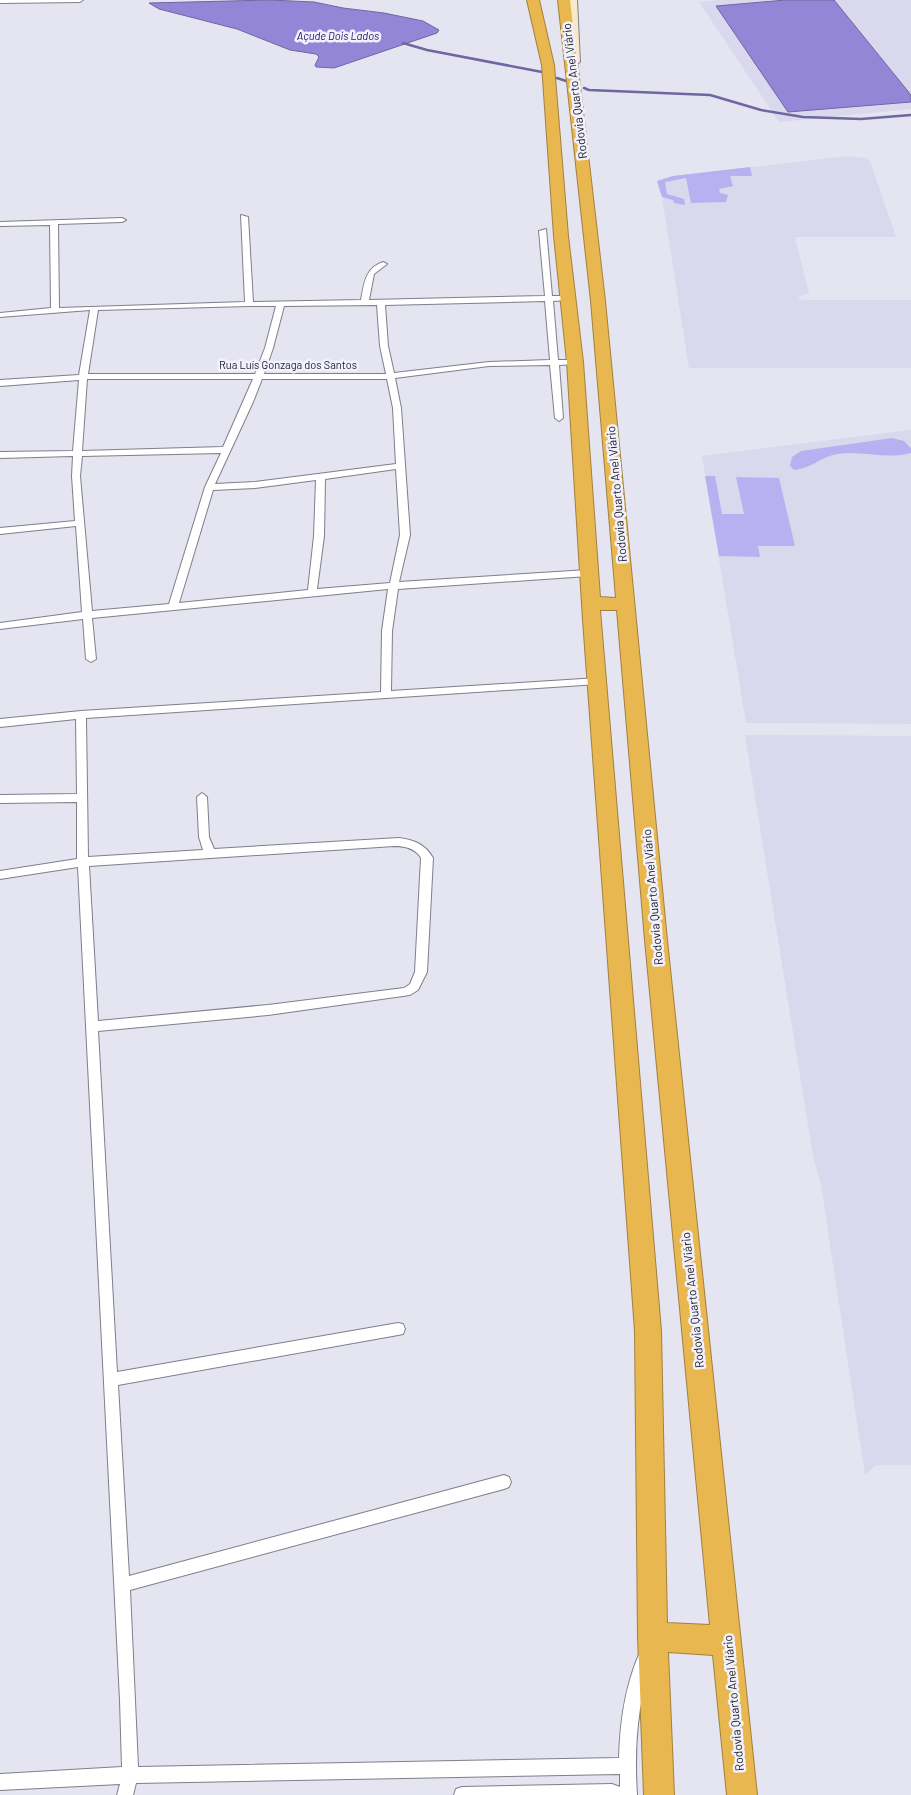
<svg xmlns="http://www.w3.org/2000/svg" width="911" height="1795" viewBox="0 0 911 1795" font-family="Barlow,sans-serif">
<rect width="100%" height="100%" fill="#e5e4f1"/>
<path fill="#dad8ec" d="M720,0H911V109L779,122L699,2Z
M849,156L864,158L870,161L896,237H795L809,293L798,297L801,300H911V368H689L662,197L657,181L673,176Z
M911,430V724L746,723L702,456Z
M745,735L911,736V1465H876L865,1475L821,1185L813,1156Z"/>
<path fill="#b9b0f2" d="M750,167L752,176H730L733,186L719,189L720,193L728,195L726,202L691,203L686,178L665,182L667,194L684,199L685,205L674,203L673,200L662,197L657,181L673,176Z
M892,438L904,441L911,448V453C887,460 861,450 837,454C820,457 813,468 794,470L790,466L792,457L801,451Z
M705,476H715L722,514H744L736,477L779,478L795,546H758L760,557L719,556Z"/>
<path fill="#9386d6" stroke="#7066a0" d="M270,0L314,2L343,8L384,13L423,21L439,30L437,33L334,68L316,67L315,65L319,57L316,54L290,50L237,29L159,9L149,3Z
M786,0H834L911,95V102L788,112L716,6Z"/>
<g fill="none" stroke-linecap="round" stroke-linejoin="round">
<path stroke="#7066a0" stroke-width="2.5" d="M403,43L427,50L542,72
M557,78L566,81
M584,88L589,90L710,95L761,110L803,117L861,119L911,115"/>
<defs>
<path id="street" d="M0,0H83L80,2L0,3Z
M241,215L248,217L253,302L361,300C364,284 365,268 383,262L387,264L374,274L369,300L545,296L539,231L546,229L552,296H568L572,298L568,300L553,301L558,360H575L579,362L575,364L559,365L563,418L559,421L555,418L550,365L489,366L395,378L401,408L410,535L399,582L588,570L593,573L588,576L398,589L392,631L391,691L598,678L603,681L598,684L86,718L88,857L203,850L199,837L197,797L202,793L207,797L209,837L214,849L399,838C414,840 425,844 433,858L427,972L418,990L410,995L268,1015L98,1031L117,1372L398,1323L403,1324L405,1329L403,1334L398,1335L118,1385L129,1576L504,1475L509,1477L511,1482L509,1487L504,1489L130,1590L138,1767L619,1758C620,1721 625,1686 640,1652L645,1649L650,1652L653,1657C637,1703 634,1747 637,1795H454L456,1789L462,1787L612,1784L620,1787V1774L136,1783L133,1795H117L120,1784L0,1790V1774L122,1767L120,1700L78,867L0,879V871L77,859V802L0,803V795L77,794L76,719L0,727V719L81,711L381,692L382,631L388,589L92,618L96,659L91,662L86,659L83,619L0,629V623L82,612L76,526L0,534V528L75,521L72,476L73,456L0,458V452L73,451L79,380L0,386V380L79,375L90,310L0,317V313L51,308L50,225L0,226V222L122,218L126,220L122,222L58,224L59,308L245,302ZM545,301L550,360L489,362L394,373L388,346L385,305ZM377,305L380,346L386,374H264L273,348L284,306ZM249,306H276L265,348L255,374H88L98,310ZM87,379H253L223,447L82,451ZM262,379H387L393,408L396,464L255,482L215,484L253,402ZM221,453L205,487L169,604L92,611L80,476L82,456ZM396,469L400,535L390,583L317,589L324,536L325,479ZM316,480L314,536L308,590L179,603L213,490L255,488ZM394,846C405,846 415,848 421,858L415,972L410,984L404,988L268,1005L98,1021L89,866Z"/>
<path id="secondary" d="M569,0H577L580,62L575,65L570,62Z"/>
<path id="highway" d="M527,0H539L554,65L568,236L583,362L600,597L616,598L591,301L558,0H570L605,301L667,940L757,1795H727L713,1655L668,1652L674,1795H644L638,1637L635,1331L583,620L567,362L554,236L542,65ZM600,610H617L645,940L710,1625L667,1623L661,1331Z"/>
</defs>
<use href="#street" stroke="#7f7e8a" stroke-width="2"/>
<use href="#secondary" stroke="#7f7e8a" stroke-width="2"/>
<use href="#highway" stroke="#a18140" stroke-width="2"/>
<use href="#street" fill="#fff" fill-rule="evenodd"/>
<use href="#secondary" fill="#f8e9ca" fill-rule="evenodd"/>
<use href="#highway" fill="#e8b750" fill-rule="evenodd"/>
</g>
<g text-anchor="middle" stroke-width="5" stroke-linejoin="round" paint-order="stroke">
<g font-size="11" font-style="italic" fill="#2e086a" stroke="#f2f1fe">
<text x="338" y="40">Açude Dois Lados</text>
</g>
<g font-size="11" fill="#1e1d22" stroke="#f2f1fe">
<text x="288" y="369">Rua Luís Gonzaga dos Santos</text>
</g>
<g font-size="12" fill="#1e1d22" stroke="#f2f1fe">
<text transform="translate(575 91) rotate(-97)" y="4">Rodovia Quarto Anel Viário</text>
<text transform="translate(617 494) rotate(-95)" y="4">Rodovia Quarto Anel Viário</text>
<text transform="translate(653 897) rotate(-95)" y="4">Rodovia Quarto Anel Viário</text>
<text transform="translate(693 1300) rotate(-96)" y="4">Rodovia Quarto Anel Viário</text>
<text transform="translate(734 1703) rotate(-95)" y="4">Rodovia Quarto Anel Viário</text>
</g>
</g>
</svg>
